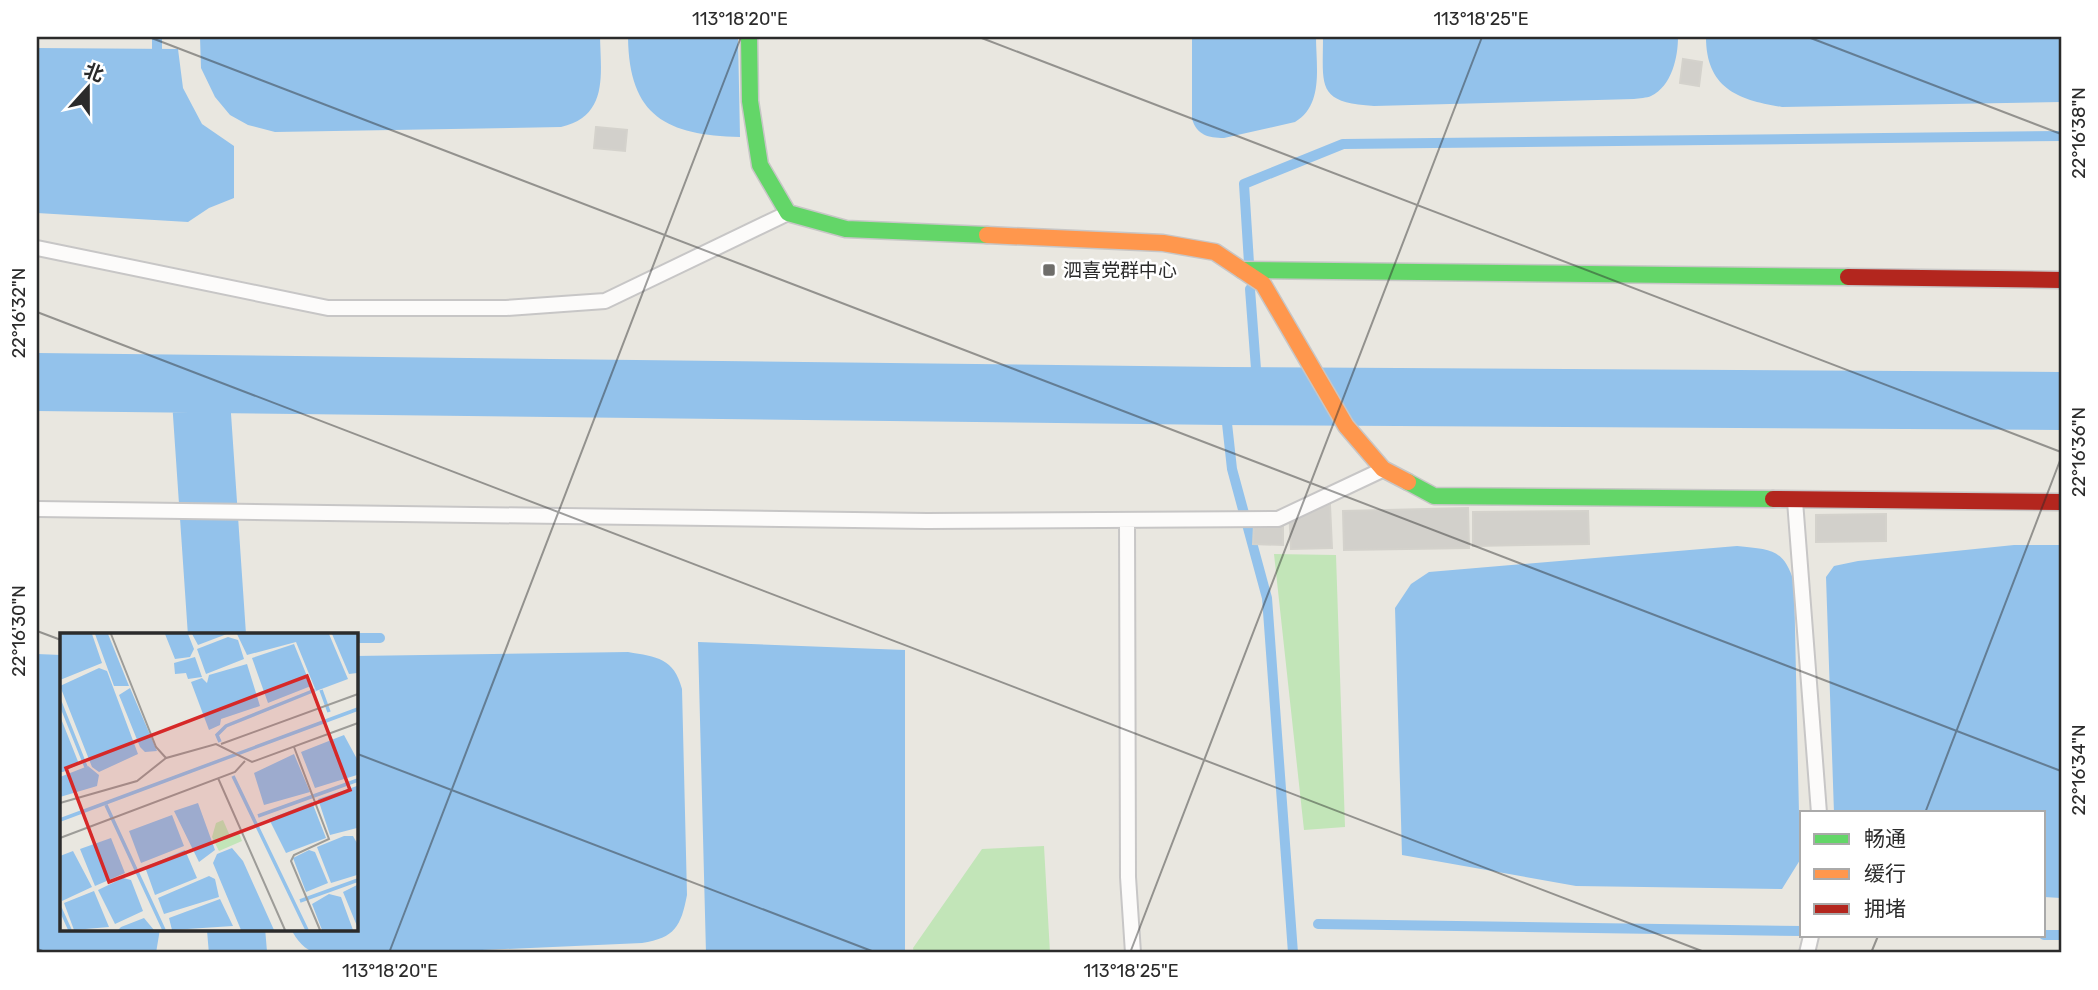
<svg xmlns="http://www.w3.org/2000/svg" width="2098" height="990" viewBox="0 0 2098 990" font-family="Rubik,'Noto Sans SC',sans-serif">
<rect width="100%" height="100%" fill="#e9e7e0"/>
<path fill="#c2e5b8" d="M1274,554L1336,555L1345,827L1304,830Z
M1044,846L1050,953H914L913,948L982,849Z"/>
<path fill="#93c2eb" d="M200,37H600C601,76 608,116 561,127L275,132L248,125L230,115L215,97L201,68Z
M628,37H738L740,137C667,135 629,117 628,37Z
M1192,37H1316C1316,66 1324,105 1295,122L1224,138C1208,138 1197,135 1192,119Z
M1323,37H1678C1678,57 1672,86 1651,96C1647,98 1639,98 1634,99L1374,106C1316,103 1323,86 1323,37Z
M1706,37H2061V102L1782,107C1738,100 1706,88 1706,37Z
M37,48L178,49L183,88L202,124L234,146V198L209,208L188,222L37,213Z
M2014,545H2061V898L2044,897V813H1834L1826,577L1834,566L1858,561Z
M1737,546C1770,550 1783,547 1794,582L1800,860L1782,889L1576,886L1402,855L1395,608L1411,584L1429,572Z
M698,642L905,650V953H706Z
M628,652C657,657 674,658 682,689L687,895C681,926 675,938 642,943L414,953H317C305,951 296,939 291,929H355V656Z
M37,654L61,655V929H160L156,953H37Z"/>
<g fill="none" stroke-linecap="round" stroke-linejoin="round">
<path stroke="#93c2eb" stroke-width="10" d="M157,37V58
M1249,263L1244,184L1343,144L2061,136
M1250,289L1256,369
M1224,396L1232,469L1267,598L1293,953
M355,638H380
M1318,924L1802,931
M2044,935H2061"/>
<path stroke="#93c2eb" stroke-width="58" d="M37,382L1224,396L2061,401
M201,400L217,635
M236,929L238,953"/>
</g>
<path fill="#d2d0cb" stroke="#d4d2cc" stroke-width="2" d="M1683,59L1702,62L1699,86L1680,83Z
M596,127L627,130L625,151L594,148Z
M1330,505L1332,548L1291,549L1289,507Z
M1468,508L1469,548L1344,550L1343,511Z
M1588,511L1589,544L1473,546V512Z
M1886,514V541L1816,542V515Z
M1254,524H1283V545L1253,544Z"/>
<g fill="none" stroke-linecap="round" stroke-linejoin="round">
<defs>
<path id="lane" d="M37,248L328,308H506L605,301L786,214
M1795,501L1819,813
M37,509L927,521L1278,519L1382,470
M1127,520L1128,877L1133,953
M1807,953L1811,936"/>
<path id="fast" d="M749,37L750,101L760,165L788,213L846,229L987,235
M1242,270L1848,277
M1408,482L1434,496L1773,499"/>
<path id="slow" d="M987,235L1163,243L1215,252L1263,284L1346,426L1383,469L1408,482"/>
<path id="jam" d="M1848,277L2061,280
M1773,499L2061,502"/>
</defs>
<use href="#lane" stroke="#c7c6c6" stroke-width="18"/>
<use href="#fast" stroke="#c7c6c6" stroke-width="19"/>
<use href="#slow" stroke="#c7c6c6" stroke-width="19"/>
<use href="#jam" stroke="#c7c6c6" stroke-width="19"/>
<use href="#lane" stroke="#fcfbfa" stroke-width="14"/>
<use href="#fast" stroke="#63d668" stroke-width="16"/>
<use href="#slow" stroke="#ff974d" stroke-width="16"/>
<use href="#jam" stroke="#b3261e" stroke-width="16"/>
</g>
<path fill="none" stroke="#2b2b2b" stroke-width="2" stroke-opacity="0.45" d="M149,37L2061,771M979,37L2061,452M1808,37L2061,134M37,312L1707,953M37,631L61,640M355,753L877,953M1925,813L2061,458M37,949L48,953M389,953L741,37M1130,953L1482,37M1871,953L1878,936"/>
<rect fill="#6e6d6a" stroke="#fff" stroke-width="2.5" x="1042" y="263" width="14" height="14" rx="3.5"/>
<g text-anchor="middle" stroke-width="5" stroke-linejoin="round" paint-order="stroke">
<g font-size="19" fill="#2b2b2b" stroke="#fff" text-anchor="start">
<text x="1063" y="277">泗喜党群中心</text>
</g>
</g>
<g transform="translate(60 633)">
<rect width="298" height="298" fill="#e9e7e0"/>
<path d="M163,187L170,203L179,200L182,208L159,218L152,204L156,190Z" fill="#c2e5b8"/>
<path d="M0,1H32L42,30L0,47ZM35,1H48L69,53H54ZM105,1H128L134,16L130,24L115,26ZM132,1H167L138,12ZM177,1H269L288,46L256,58L236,9L187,22ZM272,1H297V40L289,41ZM168,4L178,7L184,26L146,41L137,16ZM234,11L251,53L208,70L192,25ZM135,24L142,44L128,46L126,40L115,41L114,30ZM187,31L200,73L161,86L160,92L149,97L131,49L142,45L147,50L149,42ZM39,35L47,38L78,121L39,139L32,134L0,53ZM70,55L97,118L85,119L80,114L59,62ZM0,83L19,131L3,139H0ZM284,102L297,126V142L255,155L241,119ZM234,121L250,159L204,172L194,140ZM28,133L39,142L37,153L0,164V144ZM297,153V195L270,202L258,166ZM252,169L266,205L226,220L209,186ZM138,170L155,217L139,229L114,178ZM112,182L124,213L81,230L69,198ZM284,203H293L297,210V242L271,250L257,214ZM51,205L65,240L35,253L20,216ZM172,215L183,228L214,297H181L153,230L157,221ZM125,217L137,245L95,262L85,234ZM249,217L255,219L268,250L246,259L233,225ZM13,218L32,254L2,268L0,223ZM149,243L155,246L159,264L104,281L98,265ZM63,245L71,247L83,278L55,291L38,257ZM297,252H298L297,293L283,259ZM34,258L49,294L14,297L4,270ZM269,261L281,264L293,297H262L252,271ZM160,266L173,293L112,297L109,285ZM84,285L94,297H58L61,294Z" fill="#93c2eb"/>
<path fill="none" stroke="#93c2eb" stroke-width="3.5" d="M261,57L269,79M0,69L26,134M160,109L157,102L166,93L255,57M173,143L247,297M46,172L104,297M198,183L298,147M0,187L298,76M240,268L298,247M0,275L10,297"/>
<path fill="none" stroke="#9d9c98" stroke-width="2" d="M51,1L96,114L106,125L156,111L192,129L298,90M161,111L298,61M234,114L269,206L234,222L231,228L260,297M158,145L225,297M0,170L77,148L106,125M0,205L175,139L185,128"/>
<path fill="#d62828" fill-opacity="0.15" stroke="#d62828" stroke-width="3.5" d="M247,43L290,157L49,249L6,135Z"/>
<rect width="298" height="298" fill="none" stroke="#2b2b2b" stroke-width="3.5"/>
</g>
<rect width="2098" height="990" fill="none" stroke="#ffffff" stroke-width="77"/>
<rect x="1800" y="811" width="245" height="126" fill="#ffffff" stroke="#aaaaaa" stroke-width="2"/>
<rect x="1814" y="834" width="35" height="10" fill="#63d668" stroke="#aaaaaa" stroke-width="2"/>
<text x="1864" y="846" font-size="21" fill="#2b2b2b">畅通</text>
<rect x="1814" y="869" width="35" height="10" fill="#ff974d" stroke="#aaaaaa" stroke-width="2"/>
<text x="1864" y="881" font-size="21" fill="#2b2b2b">缓行</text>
<rect x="1814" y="904" width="35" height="10" fill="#b3261e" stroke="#aaaaaa" stroke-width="2"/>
<text x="1864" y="916" font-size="21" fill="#2b2b2b">拥堵</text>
<g transform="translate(88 88) rotate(21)" stroke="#ffffff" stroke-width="5" paint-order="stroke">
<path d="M0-5L12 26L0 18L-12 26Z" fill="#2b2b2b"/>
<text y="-10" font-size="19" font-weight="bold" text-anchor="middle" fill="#2b2b2b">北</text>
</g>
<rect x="38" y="38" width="2022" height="913" fill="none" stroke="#2b2b2b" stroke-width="2.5"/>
<g font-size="18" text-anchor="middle" fill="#2b2b2b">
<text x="740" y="25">113°18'20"E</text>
<text x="1481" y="25">113°18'25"E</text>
<text transform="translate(2079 133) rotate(-90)" y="6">22°16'38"N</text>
<text transform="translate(19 313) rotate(-90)" y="6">22°16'32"N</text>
<text transform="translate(2079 452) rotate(-90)" y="6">22°16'36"N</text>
<text transform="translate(19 631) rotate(-90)" y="6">22°16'30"N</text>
<text transform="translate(2079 770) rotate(-90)" y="6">22°16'34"N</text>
<text x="390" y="977">113°18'20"E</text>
<text x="1131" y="977">113°18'25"E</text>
</g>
</svg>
